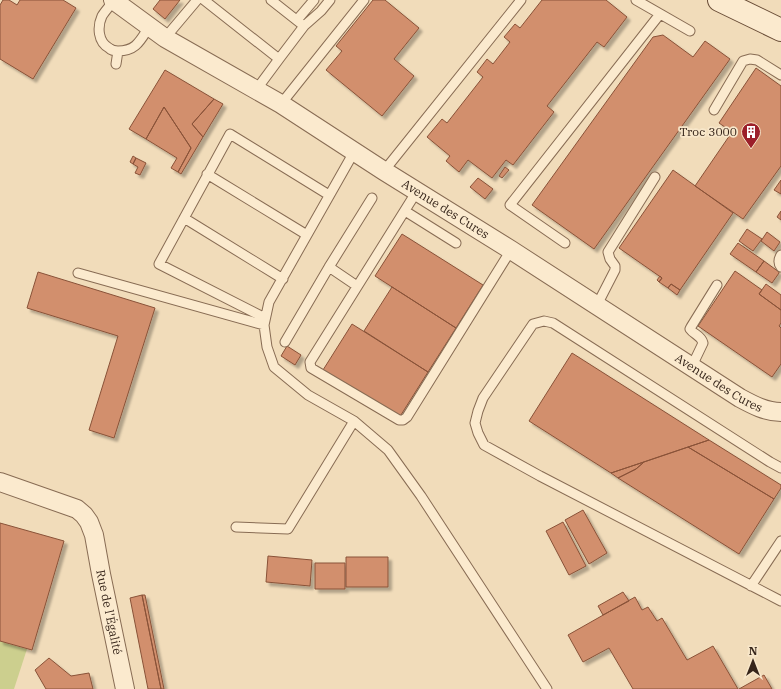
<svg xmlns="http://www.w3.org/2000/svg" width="781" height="689" viewBox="0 0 781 689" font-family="'IBM Plex Serif',serif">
<defs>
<filter id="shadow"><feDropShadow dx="3.5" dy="3.5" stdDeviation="1" flood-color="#0004"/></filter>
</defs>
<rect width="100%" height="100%" fill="#f1dcba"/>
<path fill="#cccf8e" d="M0,641L27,649L14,689H0Z"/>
<path fill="#d28f6d" stroke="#895238" filter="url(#shadow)" d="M3,0H9L17,5L20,0H63L76,8L33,79L0,59V5Z
M160,0H180L165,19L153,9Z
M373,0H385L419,28L394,59L414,76L382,116L326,70L342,51L336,46Z
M542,0H606L627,17L604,47L597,42L547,106L554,112L513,165L506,160L492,178L468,160L459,172L446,161L450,156L427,137L442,119L447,123L483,77L477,72L487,59L493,64L510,42L504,37L515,24L520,28Z
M663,35L693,57L705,41L730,59L594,249L532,205L653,37Z
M756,68L781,86V166L743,219L695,186L732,132L719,123Z
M165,70L214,99L192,124L203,137L181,174L178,172L191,148L164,107L146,139L129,129Z
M214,99L223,104L203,137L192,124Z
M164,107L191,148L178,172L171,168L177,158L146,139Z
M133,156L136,158L133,164L130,162Z
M136,158L146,163L140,175L135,173L138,167L133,164Z
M505,167L509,170L502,178L499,176Z
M673,170L733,213L680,290L671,284L668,288L659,282L662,278L619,248Z
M478,178L493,189L485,199L470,187Z
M781,180V194L774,190Z
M781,211V220L777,217Z
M747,229L762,239L753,251L739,241Z
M767,232L780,242L774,251L761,241Z
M402,234L483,285L456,328L375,276Z
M738,243L764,261L756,272L730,254Z
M764,261L779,272V273L772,283L756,272Z
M735,271L762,290L759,294L781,310V323L779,326L781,328V364L772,377L698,326Z
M38,272L155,308L114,438L89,430L118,336L27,308Z
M660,276L662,278L659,282L657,280Z
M671,284L680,290L677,295L668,288Z
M766,284L781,295V310L759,294Z
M392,287L456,328L428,372L364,331Z
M352,324L428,372L399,418L323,370Z
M287,346L301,355L295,365L281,356Z
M572,353L709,440L611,473L529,421Z
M709,440L781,485V488L774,499L688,447Z
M688,447L774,499L739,554L618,478L636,469L644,462Z
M644,462L636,469L618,478L611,473Z
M583,510L607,553L589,564L565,520Z
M563,522L586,566L569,575L546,531Z
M0,523L64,541L32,650L0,641Z
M268,556L312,560L310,586L266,582Z
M346,557H388V587H346Z
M315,563H345V589H315Z
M623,592L629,601L603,615L598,606Z
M142,595L161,689H148L130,598Z
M142,595H145L164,689H161Z
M635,597L642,610L648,607L657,621L662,618L687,660L713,646L738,689H633L609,648L583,662L568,635Z
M49,658L71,676L89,673L93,689H46L35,670Z
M764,675L772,689H739Z"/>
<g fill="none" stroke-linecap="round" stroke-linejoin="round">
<defs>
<path id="service" d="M114,0C110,6 105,11 102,16C97,27 98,42 109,48C111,50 115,51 118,51
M204,0L279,59L256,90
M271,0L304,26
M636,0L690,31
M297,20L314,0
M165,38L197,0
M279,59L304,26L321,11L330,0
M116,64L118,51C136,51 140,41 149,27
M281,104L364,0
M714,110L743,61L750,59L757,60L781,75
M354,152L269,302L264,325L267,347L274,367L308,395L354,421L388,450L421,496L547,689
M384,171L521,0
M207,174L307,235
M417,191L310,362L311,368L399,420H403L407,417L511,250
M405,211L456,243
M184,218L283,279
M565,243L510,205L660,14
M781,255C778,260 778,263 781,267
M329,267L357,286
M78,273L264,325
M597,305L615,270V266L610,259L608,252L655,177
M265,318L159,264L230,134L329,195
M285,342L329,267L372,198
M692,366L703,343C701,335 694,335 690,329L691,327L717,285
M781,468L770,462L553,323L544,321L533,324L483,398L478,411L475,423L478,433L484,445L540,476L781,601
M236,527L288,529L354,421
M751,586L781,541"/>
<g id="minor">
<path id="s1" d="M113,0L165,38L281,104L384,171L511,250L740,398C753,405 766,412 781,412"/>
<path id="s2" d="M0,482L77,509L84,515L89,522L94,535L101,574L125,689"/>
</g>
<path id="secondary" d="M719,0L781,30"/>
</defs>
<use href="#service" stroke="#886c54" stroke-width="11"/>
<use href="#minor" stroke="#886c54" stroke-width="20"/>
<use href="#secondary" stroke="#6a4d37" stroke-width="24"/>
<use href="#service" stroke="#fbeace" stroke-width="9"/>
<use href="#minor" stroke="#fbeace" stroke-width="18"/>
<use href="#secondary" stroke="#fbeace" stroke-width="22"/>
</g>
<defs>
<symbol id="building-pin" viewBox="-11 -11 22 30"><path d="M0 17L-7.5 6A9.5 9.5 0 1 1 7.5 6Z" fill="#9c1f2a" stroke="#f8e7ca"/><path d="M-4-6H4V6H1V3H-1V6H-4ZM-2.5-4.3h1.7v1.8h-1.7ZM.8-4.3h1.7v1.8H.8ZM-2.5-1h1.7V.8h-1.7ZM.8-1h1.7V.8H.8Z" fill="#fff"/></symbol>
</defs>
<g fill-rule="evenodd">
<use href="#building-pin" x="740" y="121" width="22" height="30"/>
</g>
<g text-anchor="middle" stroke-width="3.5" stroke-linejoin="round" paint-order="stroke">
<g font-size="12" fill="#36251a" stroke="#f8e7ca" text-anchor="end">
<text x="737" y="136">Troc 3000</text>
</g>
<g font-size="12" fill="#36251a" stroke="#f8e7ca">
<text dy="4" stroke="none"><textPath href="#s1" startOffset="393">Avenue des Cures</textPath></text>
<text dy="4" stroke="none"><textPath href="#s1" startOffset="717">Avenue des Cures</textPath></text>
<text dy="4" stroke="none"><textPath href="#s2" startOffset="192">Rue de l'Égalité</textPath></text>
</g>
</g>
<g transform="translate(753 661)" stroke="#f8e7ca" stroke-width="3" paint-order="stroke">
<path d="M0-3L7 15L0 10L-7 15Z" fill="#36251a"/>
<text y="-6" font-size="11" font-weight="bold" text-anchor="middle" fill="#36251a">N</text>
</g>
</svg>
